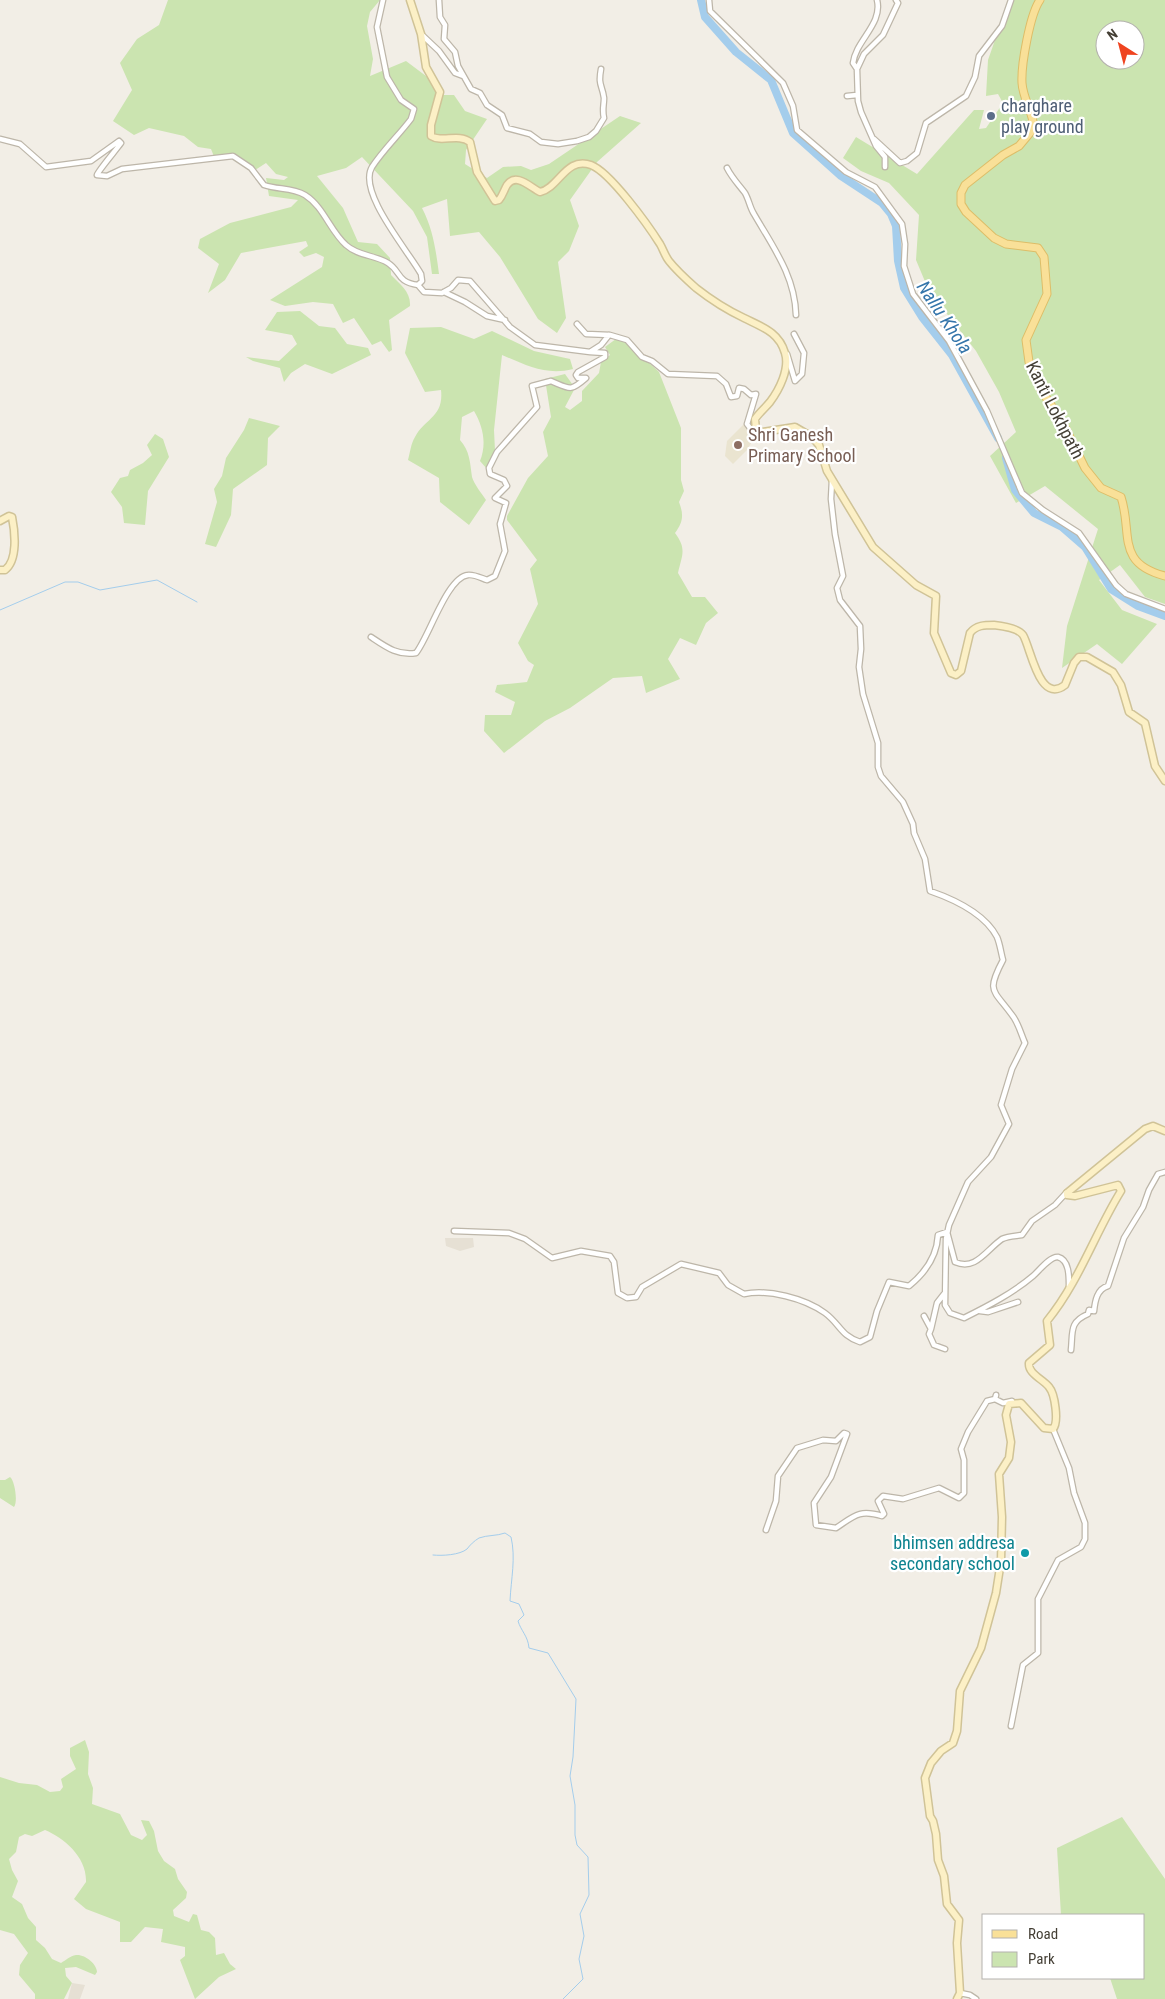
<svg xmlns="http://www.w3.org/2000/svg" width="1165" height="1999" viewBox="0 0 1165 1999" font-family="'Roboto Condensed',sans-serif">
<rect width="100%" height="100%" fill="#f2eee6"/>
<path fill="#e6e0d4" d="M445,1238H473L474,1247L460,1251L446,1246Z
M72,1983L85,1985L80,1999H68Z"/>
<path fill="#eae4d0" d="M744,424L756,433L748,449L733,464L725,456L727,441Z"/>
<path fill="#cbe4b0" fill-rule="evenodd" d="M168,0H380L370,12L367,26L373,59L370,76L406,61L430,79L440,95H454L465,111L487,119L466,150L465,164L487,178L503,167L521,166L531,170L549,164L620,116L641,123L597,162L570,200L579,226L569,251L558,262L566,318L557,333L538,319L500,257L479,232L450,236L447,199L422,208C433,229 436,251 439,274H432L427,237L413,211L362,157L346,168L317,176L343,208L358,242L377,244L390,258L391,275C400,284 411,292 410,306L389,320L392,350L389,352L381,341L372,345L354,318L343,323L333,304L313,302L285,306L270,300L322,267L324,257L316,253L304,257L299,252L308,246L306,241L241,253L225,280L208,293L219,264L198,248L200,239L230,223L291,207L298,200L269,196L266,178L284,180L288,177L276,174L266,163L252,172L244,161L233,154L215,159L211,149L198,147L184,136L149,128L134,135L113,121L132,90L120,63L137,39L159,25Z
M1009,0H1165V604L1145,597L1120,565L1099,580L1122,610L1157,624L1122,664L1097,644L1062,668L1067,626L1098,529L1045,486L1016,503L990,456L1016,432L999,392L976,351L929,291L916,260L919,215L889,183L861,171L843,158L856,137L917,174L974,110H984L979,129L986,128L1003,103L998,94L986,96L988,60ZM1105,30H1135V60H1105Z
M300,311L319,326L335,328L347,344L368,348L371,355L332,374L305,364L291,373L284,382L280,368L253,361L246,357L279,361L297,344L292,335L265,330L277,312Z
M441,327L474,339L492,331L534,351L570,359L573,369C546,376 526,365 502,355L494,430L495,451L487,469L480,461C487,444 483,426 474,411L462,417L460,440C470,451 470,463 472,477C474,484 482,494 486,500L469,525L440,502L439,478L408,460C410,453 411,443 415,437C425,418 444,417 441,390L425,392L405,353L410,328Z
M620,336L659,372L681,428V480L684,491L679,502C684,515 683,522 675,533C687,549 682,555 678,573L692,597H705L718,613L706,623L696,645L680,638L668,659L680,679L646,693L642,676L613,678L570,708L545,721L504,753L484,731L485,715H511L515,702L495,692L497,685L527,682L534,665L528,661L518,643L538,604L530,569L537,560L507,520V516L528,478L548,456L543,432L551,417L545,379L565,374L575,388L565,407L570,410L582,401V391L599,373L601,362L610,355L605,347Z
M249,418L280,426L268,438L267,465L233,489L231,515L216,547L205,544L217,502L214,489L222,476L226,458L244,430Z
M155,434L163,439L169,457L148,491L145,525L124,523L122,507L111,492L120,478L128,476L130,470L143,463L152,455L147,445Z
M10,1477C15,1481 18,1502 14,1507L0,1498V1480H5Z
M85,1740L89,1752L88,1774L93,1788L92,1804L120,1814L131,1835L142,1840L147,1835L141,1820L149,1821L154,1831L158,1851L164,1861L175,1869L178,1879L187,1892L186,1898L173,1910L174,1916L189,1922L193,1914L197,1915L201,1930L209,1932L215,1938L216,1955L224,1953L230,1964L236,1969L219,1977L195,1999L180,1960L185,1956V1947L161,1942L163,1929L145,1927L131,1942H120V1922L86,1909L74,1899L86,1882C87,1857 64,1838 45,1830L32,1836L25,1834L19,1837L16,1852L9,1859L12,1870L18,1881L12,1897L22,1904L28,1918L36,1927V1940L45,1948L52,1959L61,1963C66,1960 70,1956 76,1955C85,1954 97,1964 97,1972L95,1975L76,1967L65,1968L66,1976L72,1983L64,1999H35V1994L19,1975L20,1965L28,1953L14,1934L0,1930V1777L19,1783L37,1785L50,1792L60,1791L63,1787L61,1779L76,1769L70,1756V1748Z
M1122,1817L1165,1879V1999H1117L1110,1978H1144V1915H1061L1057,1848Z"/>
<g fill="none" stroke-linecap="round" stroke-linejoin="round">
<path stroke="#a4cdec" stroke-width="1" d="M0,610L65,582H78L100,590L157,580L197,602
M433,1555C442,1556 460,1555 467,1549C470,1545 474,1541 479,1538C487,1535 497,1536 505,1533L511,1537C516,1558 511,1579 510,1601L519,1604L524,1615L518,1621C521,1631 528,1636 529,1648L548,1653L576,1699L573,1757L570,1776L575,1805V1835L577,1845L588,1857L589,1895L580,1914L584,1936L579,1959L583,1979L563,1999"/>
<path stroke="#a4cdec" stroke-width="8" d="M701,0L705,17L736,52L771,80L793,133L841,176L882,203L891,214L896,226L898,261L904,288L922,317L952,355L998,438
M1006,458L1015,490L1034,513L1062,527L1085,547L1111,589L1138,606L1165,616"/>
<defs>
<path id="street" d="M439,0L440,17L445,25L444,39L455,52L458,66L471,89L480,93L487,105L502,115L507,128L530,134L541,142L558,144L577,141L589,137L596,131L604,118C602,110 604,105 604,98C602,84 598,86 601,69
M709,0L710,11L783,83L793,106L797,130L846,172L875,187L902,224L905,244L904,266L913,294L949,341L987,411L1022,493L1043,510L1079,533L1116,585L1126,594L1165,609
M877,0C883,24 856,40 853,63L857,69L858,101L861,112L876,146L885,157V167
M421,34L439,51L455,73L463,76
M857,69L864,54L883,35L898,3L896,0
M847,96L857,95
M0,139L20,144L46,167L91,161L119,141L121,143C116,150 98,171 97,175L107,176L122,169L233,156L251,168L264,185C278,190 292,187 305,195C324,207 330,231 346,245C358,256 375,255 388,263C401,271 396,282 418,285L422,281L421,274C409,252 357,192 372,167C383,150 399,135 411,119L414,109L401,100L387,77L377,27L383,0
M874,139L900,163L907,161L917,153L926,123L966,96L975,77L979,56L1002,26L1011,0
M727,168C732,178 739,185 745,193C749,200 750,208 754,214C773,247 795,276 796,315
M418,285L424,292L442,293L451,288L458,280L470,281L510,327L535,345L590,352L601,345L609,335
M444,292L465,302L487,316L505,320
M577,324L586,334L610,335L627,340L642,357L652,361L668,374L717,376L726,384L731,397L737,396L739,388L744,389L751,395L756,394L747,424L750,428L756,430
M787,354L795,381L802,374L804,353L794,334
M832,480L831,499L835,534L843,576L837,588L840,600L860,626L861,649L859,667L863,694L878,743V767L881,776L903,802L913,824L914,833L925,859L930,891C953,899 985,914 997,937C1000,944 1001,953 1003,960C986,992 993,989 1012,1015C1018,1022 1021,1034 1025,1043L1012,1069L1001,1105L1009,1124L991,1157L968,1182L949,1225L946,1239L945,1305L950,1313L964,1318C988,1306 1013,1293 1033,1276C1039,1271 1050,1256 1058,1257C1070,1260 1069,1279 1069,1288
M371,637C386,647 398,656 416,653C429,637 447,577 468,575C474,574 481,578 487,580L495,576L505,551L500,524L506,503L495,498L507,486L504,480L490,474L489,468L497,452L537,407L532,386L551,381C570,389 570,392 586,378H578L576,375L578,372L605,357V353L590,352
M454,1231L509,1233L525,1239L552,1258L581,1251L610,1256L614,1262L618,1293L627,1298L636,1297L642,1287L681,1264L719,1273L728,1285L744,1294C768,1289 804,1298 825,1313C840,1324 841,1336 860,1342L870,1337L877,1311L889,1282L909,1286C925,1273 937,1257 938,1235L947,1232L955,1262C976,1271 986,1250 1002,1239C1008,1236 1016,1236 1022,1235L1032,1221L1055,1205L1066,1193
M980,1311L988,1312L1018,1302
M924,1316L931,1329L937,1303L944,1294
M931,1329L929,1334L934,1345L945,1349
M1071,1350C1073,1332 1069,1322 1088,1314L1089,1310L1094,1311C1095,1301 1097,1289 1108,1286L1124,1238L1143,1207L1149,1190L1158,1174L1165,1172
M996,1395L995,1399L1003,1403L1012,1401
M766,1530L776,1501L778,1476L797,1448L823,1440L836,1441L844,1433L847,1434L831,1477L814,1503L816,1525L836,1528C854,1516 859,1509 882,1516L884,1514L878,1501L883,1496L903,1499L939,1488L959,1498L964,1493V1460L961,1449L968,1432L987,1401L995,1399
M1011,1726L1023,1665L1038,1653V1599L1058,1560L1081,1547L1085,1539V1523L1074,1493L1069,1468L1053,1429
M960,1993L970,1995L976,1999"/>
<path id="secondary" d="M410,0L421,34L426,67L440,92L431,125V136C442,143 458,133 470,142L477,172L495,201L499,200C503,195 504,190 507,185C516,172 530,187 540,192C559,188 566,156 591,165C610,172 648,225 660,244C663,249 665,256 669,261C676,270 687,280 696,288C710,299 727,310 744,318C762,327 779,332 785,353C790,369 779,390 770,402C765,408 759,413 755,419L756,430L762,432L795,427L812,437L819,445L827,471L873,547L916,585L936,596L934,633L951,673L956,675L961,671L970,633C976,625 985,625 994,625C1003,626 1018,628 1023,635C1031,648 1039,705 1065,685L1074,663L1079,657H1087L1113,672L1121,685L1129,712L1145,723L1155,766L1165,781
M0,521L9,516L12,517C15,532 18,560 5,570H0
M957,1999L960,1993L957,1943L959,1920L947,1904L944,1876L938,1860L936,1834L933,1821L930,1816L925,1778L931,1763L941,1751L953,1743L957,1731L960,1691L981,1648L996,1593L1001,1561L1002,1517L999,1474L1009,1458L1011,1442L1006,1415L1009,1404L1021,1403L1044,1428L1053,1429C1059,1422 1055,1394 1049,1387C1043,1379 1028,1374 1029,1363L1050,1345L1047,1321C1079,1282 1095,1233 1121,1191L1118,1185L1075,1196L1067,1195V1193L1145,1129L1153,1126L1165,1131"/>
<path id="primary" d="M1040,0C1030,14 1021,65 1022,83C1023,99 1033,112 1034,128L1019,146L1003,155L965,185L961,193V204L966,212L994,238L1006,244L1038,248L1044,257L1047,294L1026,340L1029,362L1041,390L1063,423L1085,468L1101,488L1121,497C1133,533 1115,563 1165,576"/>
</defs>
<use href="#street" stroke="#bdb6a9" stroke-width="7"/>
<use href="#secondary" stroke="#d0c397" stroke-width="9"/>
<use href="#primary" stroke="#ddbd68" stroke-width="9"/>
<use href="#street" stroke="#fff" stroke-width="4.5"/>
<use href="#secondary" stroke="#fcf0c6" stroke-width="6"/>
<use href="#primary" stroke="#f9e098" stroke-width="7"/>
</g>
<circle fill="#5c6f8a" stroke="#fff" stroke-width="2" cx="991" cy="116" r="5"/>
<circle fill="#8d6e63" stroke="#fff" stroke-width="2" cx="738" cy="445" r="5"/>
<circle fill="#0f9aa8" stroke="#fff" stroke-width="2" cx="1025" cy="1553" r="5"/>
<g text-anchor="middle" stroke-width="4.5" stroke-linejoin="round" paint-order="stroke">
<g font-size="18" fill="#4e5e75" stroke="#fff" text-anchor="start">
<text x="1001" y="112">charghare<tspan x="1001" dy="21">play ground</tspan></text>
</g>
<g font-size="18" fill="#443f35" stroke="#fff">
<text transform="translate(1055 410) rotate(63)" y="6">Kanti Lokhpath</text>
</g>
<g font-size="18" fill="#785e54" stroke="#fff" text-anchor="start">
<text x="748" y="441">Shri Ganesh<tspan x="748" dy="21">Primary School</tspan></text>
</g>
<g font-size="18" fill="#0d838f" stroke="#fff" text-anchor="end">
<text x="1015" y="1549">bhimsen addresa<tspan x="1015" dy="21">secondary school</tspan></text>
</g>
<g font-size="19" font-style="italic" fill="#3475aa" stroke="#fff">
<text transform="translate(945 317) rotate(56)" y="7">Nallu Khola</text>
</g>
</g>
<rect x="982" y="1914" width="162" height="65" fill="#ffffff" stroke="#b4b2ae"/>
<rect x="992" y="1930" width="25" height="8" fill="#f9e098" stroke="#b4b2ae"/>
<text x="1028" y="1939" font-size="15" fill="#443f35">Road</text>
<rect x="992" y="1952" width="25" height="15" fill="#cbe4b0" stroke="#b4b2ae"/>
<text x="1028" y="1964" font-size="15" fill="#443f35">Park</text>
<g transform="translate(1120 45) rotate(324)"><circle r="24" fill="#ffffff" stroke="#b4b2ae"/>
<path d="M0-4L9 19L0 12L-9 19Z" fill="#ef4420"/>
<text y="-8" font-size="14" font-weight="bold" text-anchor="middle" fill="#443f35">N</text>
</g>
</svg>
